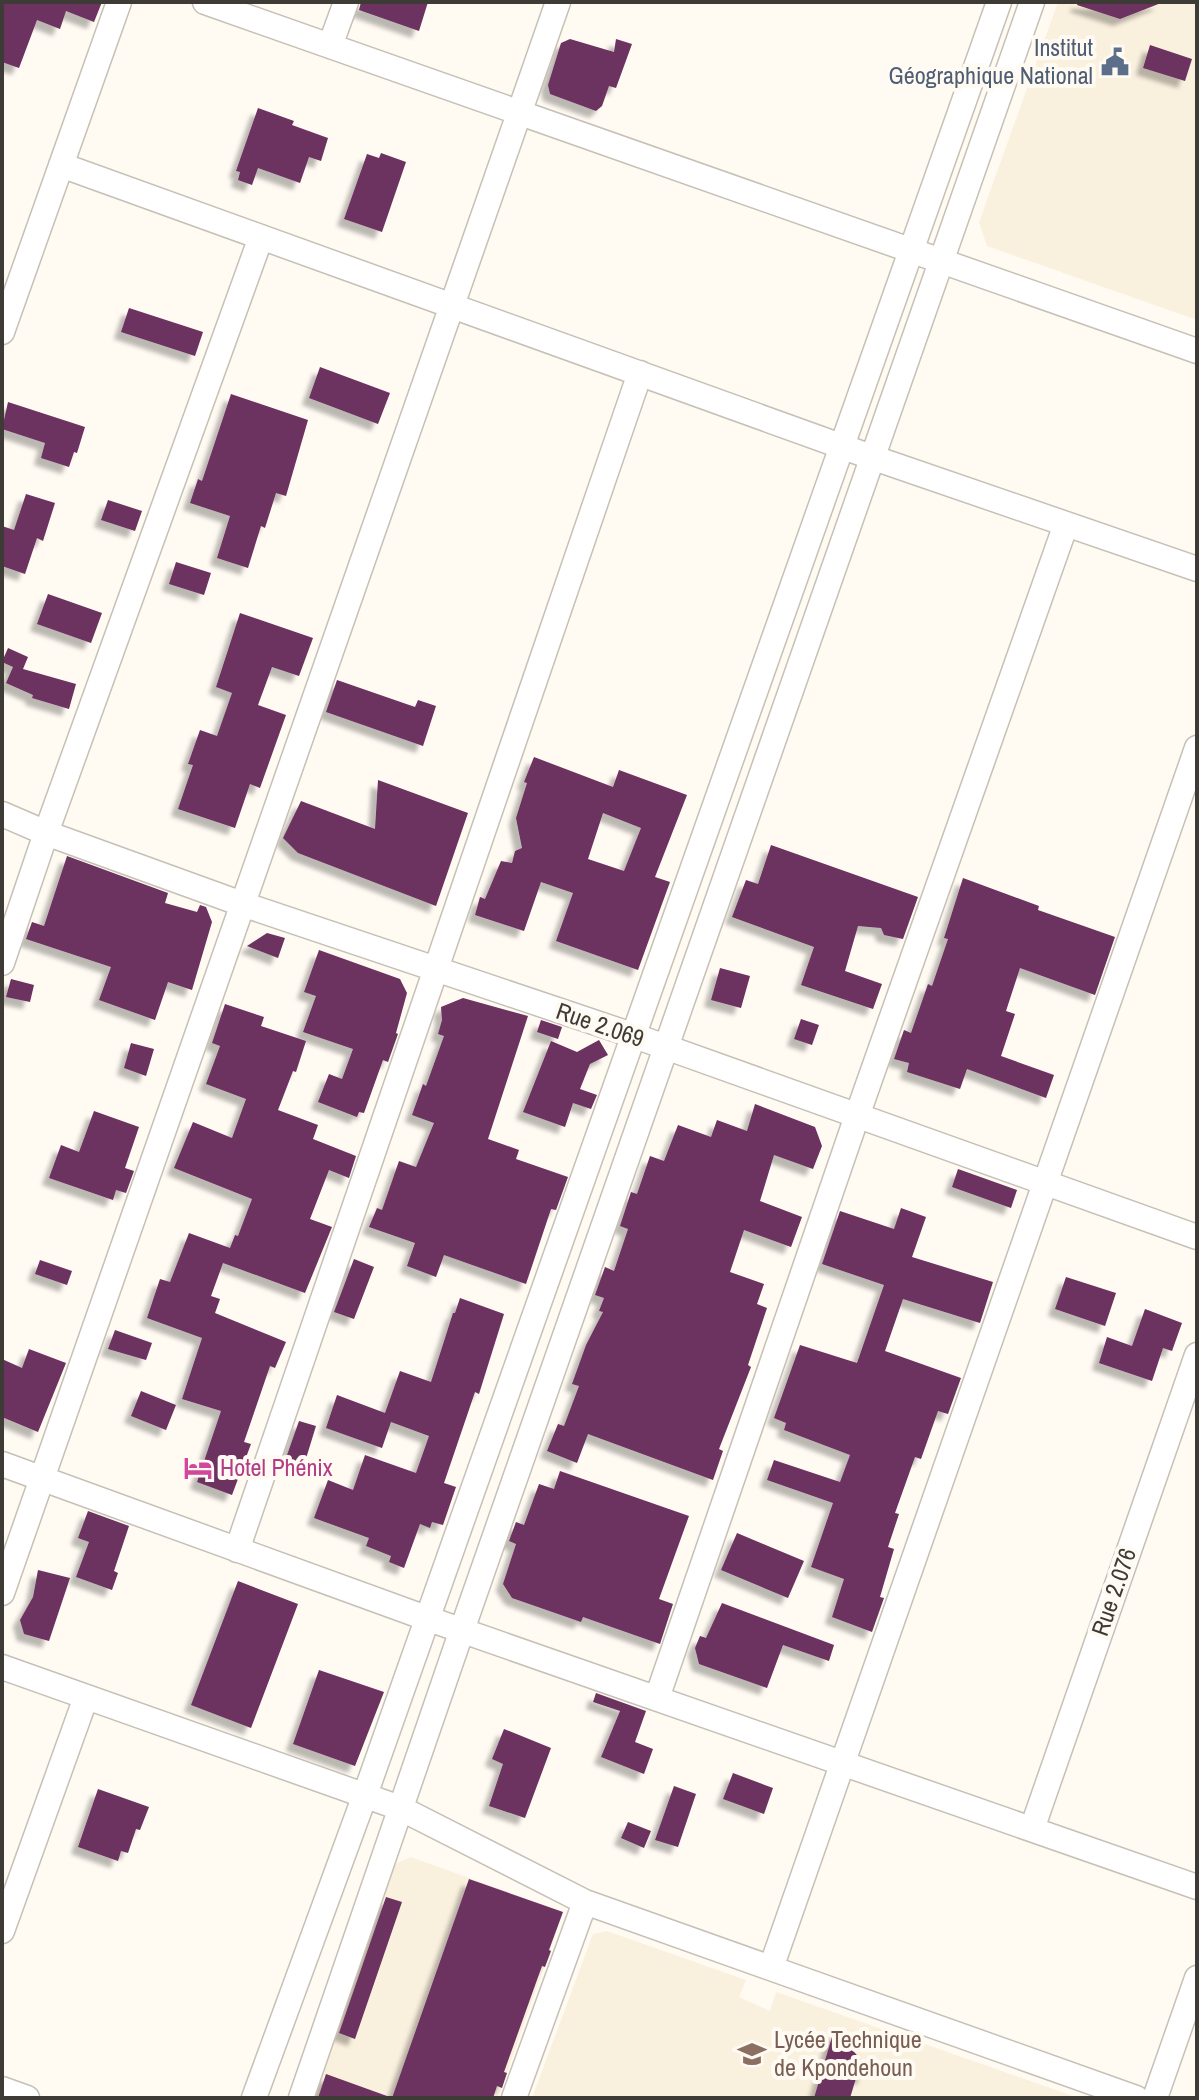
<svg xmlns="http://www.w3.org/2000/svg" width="1199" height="2100" viewBox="0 0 1199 2100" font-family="'Archivo Narrow',sans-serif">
<defs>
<filter id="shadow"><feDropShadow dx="-7" dy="7" stdDeviation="2" flood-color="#0004"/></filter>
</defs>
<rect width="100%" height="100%" fill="#fffaf2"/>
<path fill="#faf0de" d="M1058,2H1197V320L987,246L979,222Z
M411,1857L563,1912L498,2098H310L392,1865Z
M607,1931L746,1980L739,1997L770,2011L776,1992L1079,2098H532L593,1934Z"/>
<path fill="#6c3160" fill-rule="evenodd" filter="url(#shadow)" d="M2,2H102L94,22L66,11L60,29L37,20L19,68L2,62Z
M361,2H428L419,31L359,10Z
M1078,2H1161V3L1120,19L1077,5Z
M570,39L614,52L616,39L632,44L616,88L609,86L602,106L596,111L550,94L548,85L561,43Z
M1150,45L1192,59L1185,81L1143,68Z
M258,108L294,121L292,125L328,138L321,161L309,157L300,183L258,168L252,185L238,180L240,172L236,171Z
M381,153L406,162L382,232L344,219L367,154L379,158Z
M129,308L203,332L195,356L121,332Z
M320,367L390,393L378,424L309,398Z
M231,394L308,420L286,496L276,493L265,528L261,526L248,568L217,558L230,516L190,503L198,479L202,481Z
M8,402L85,427L77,453L74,452L69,467L41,458L45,443L2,429Z
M26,494L55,503L43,541L37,538L25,574L2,566V526L14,530Z
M108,500L142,511L135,531L101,520Z
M176,562L211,573L204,595L169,584Z
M48,594L102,613L91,643L37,624Z
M240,613L313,638L299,676L272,667L258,705L286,715L260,788L250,784L235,828L178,809L193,765L188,764L200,730L217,736L232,693L216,687Z
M8,648L28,657L23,669L76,684L69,709L32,698L33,695L6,683L13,667L2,662Z
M337,680L415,707L418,700L436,706L423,746L326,712Z
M534,757L613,787L619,770L687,795L655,877L670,882L638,970L556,941L573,893L541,882L524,931L475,915L480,897L485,899L501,861L512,863L515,851L522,848L516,818L527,783L524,782ZM603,813L641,828L624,871L588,859Z
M378,780L468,813L436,906L298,853L283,838L301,801L375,829Z
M771,845L918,897L903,939L884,935L881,928L858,926L845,971L882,984L873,1009L801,985L814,947L732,917L746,880L758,884Z
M67,856L168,893L165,903L197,912L200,905L206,907L212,922L192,990L168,982L155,1020L99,1000L111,967L26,939L32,922L44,926Z
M963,878L1039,906L1038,910L1115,937L1095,995L1020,968L1006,1011L1015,1014L1001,1056L1054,1075L1046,1098L967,1069L960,1089L907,1072L909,1063L894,1059L904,1030L911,1033L928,984L932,986L948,939L944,938Z
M267,933L285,938L278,958L247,946Z
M319,950L400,979L407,993L396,1033L398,1034L388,1062L383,1060L364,1113L359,1112L357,1117L318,1102L329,1074L342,1079L353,1049L303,1032L316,996L304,992Z
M720,968L750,976L741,1008L711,1000Z
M11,979L34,985L30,1002L6,997Z
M463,998L528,1016L488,1139L519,1150L516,1159L568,1177L556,1210L551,1209L526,1284L444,1255L436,1277L407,1266L415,1243L369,1227L377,1208L382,1210L399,1161L416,1167L434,1123L412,1115L423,1084L426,1086L444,1036L438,1034L442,1020L441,1007Z
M225,1004L264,1017L261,1026L306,1041L296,1072L293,1071L278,1110L318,1125L313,1139L356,1156L349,1178L329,1170L310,1219L332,1227L305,1293L223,1263L211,1296L220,1299L215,1313L286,1342L275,1368L270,1366L244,1442L251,1444L232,1495L197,1482L221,1411L182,1399L202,1338L147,1318L160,1279L170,1282L189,1233L230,1248L235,1235L238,1236L252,1199L174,1168L193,1122L232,1138L246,1099L206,1084L220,1046L212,1043Z
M801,1019L819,1025L812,1045L794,1039Z
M541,1020L562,1027L558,1039L537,1032Z
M599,1040L608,1055L590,1064L580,1089L597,1095L591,1109L573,1103L565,1127L523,1112L551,1041L577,1052Z
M131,1043L154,1049L146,1076L124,1068Z
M755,1104L815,1127L822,1146L813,1169L774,1155L760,1201L802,1217L791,1247L744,1230L730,1272L764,1284L757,1304L767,1308L748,1365L751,1367L719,1449L723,1451L713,1480L588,1434L577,1463L547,1451L558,1424L564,1426L579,1386L572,1384L586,1345L603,1312L599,1311L604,1298L595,1295L605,1267L614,1271L628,1229L620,1226L631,1192L637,1194L650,1156L664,1161L678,1125L711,1137L717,1120L747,1131Z
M94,1111L139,1127L125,1168L134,1171L126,1193L116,1190L113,1200L49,1178L61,1145L79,1152Z
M958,1169L1017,1190L1011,1208L952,1187Z
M901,1208L926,1217L912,1257L993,1282L980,1323L903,1299L885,1351L961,1378L948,1414L938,1411L921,1459L915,1457L895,1513L899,1514L888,1547L894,1549L880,1597L884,1598L872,1632L832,1617L844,1579L811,1567L833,1503L767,1480L774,1460L840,1482L850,1455L784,1430L786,1423L774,1418L800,1345L857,1363L884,1285L822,1264L840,1211L894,1229Z
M354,1259L374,1267L354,1319L334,1312Z
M40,1260L72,1271L67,1285L35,1274Z
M1066,1277L1116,1293L1105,1326L1055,1309Z
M460,1298L504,1314L479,1394L475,1392L444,1483L456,1487L443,1525L432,1522L430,1528L420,1524L404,1568L389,1562L391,1556L366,1546L369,1538L314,1518L328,1480L353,1490L365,1455L416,1473L429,1436L391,1422L382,1448L326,1428L337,1395L385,1413L400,1371L431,1382L453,1313H455Z
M1145,1309L1182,1323L1172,1351L1163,1348L1152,1381L1099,1363L1107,1337L1132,1346Z
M115,1330L152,1343L146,1360L108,1349Z
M29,1349L66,1363L38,1432L2,1417V1359L22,1368Z
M141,1391L176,1405L166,1430L131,1416Z
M299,1421L316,1426L304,1465L286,1458Z
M560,1471L689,1516L659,1599L673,1604L660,1644L583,1617L581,1622L512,1598L503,1584L516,1544L509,1541L516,1522L524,1525L539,1484L554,1489Z
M88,1511L129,1526L114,1571L118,1573L112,1590L76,1577L89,1542L78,1538Z
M737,1533L804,1561L788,1598L721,1570Z
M38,1570L70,1578L49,1641L24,1634L20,1620L33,1597Z
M238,1581L298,1604L251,1728L191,1705Z
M722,1603L834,1645L829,1661L783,1645L767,1688L699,1664L695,1648L700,1636L706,1638Z
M319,1670L384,1692L355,1766L293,1744Z
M596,1693L646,1711L635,1742L653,1749L644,1774L601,1757L620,1711L593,1702Z
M504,1729L551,1748L525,1818L489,1806L503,1764L492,1759Z
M733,1773L773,1788L764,1814L723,1799Z
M674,1786L696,1794L678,1847L655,1840Z
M98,1789L149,1807L140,1830L136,1829L128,1853L121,1851L118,1861L78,1847Z
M628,1822L651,1831L644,1848L621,1838Z
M469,1879L563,1912L549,1950L551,1951L545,1967L542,1966L504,2072L507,2073L502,2088L497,2086L493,2098H392Z
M386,1897L402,1902L355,2039L339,2033Z
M834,2030L866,2065L864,2078L857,2075L850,2098H814Z
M326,2074L387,2096L386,2098H318Z"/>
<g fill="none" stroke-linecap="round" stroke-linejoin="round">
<defs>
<path id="minor" d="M205,2L1197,351
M330,46L346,2
M61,165L874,458L1197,569
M2,332L119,2
M2,814L46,833L242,904L632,1035L1197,1237
M2,963L46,833L261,237
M2,1464L426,1618L1197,1887
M237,1550L640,373
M2,1593L558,2
M2,1667L400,1808L585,1902L1136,2098
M657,1698L857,1116L1066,524
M1032,1829L1197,1355
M2,1931L86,1697
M771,1968L1197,748
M2,2089L27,2098
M254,2098L365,1795L999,2
M301,2098L462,1630L1032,2
M514,2098L585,1902
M1155,2098L1197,1978"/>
</defs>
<use href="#minor" stroke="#c6c0b6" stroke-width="27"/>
<use href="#minor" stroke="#fff" stroke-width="24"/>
</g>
<defs>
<symbol id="civic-bare" viewBox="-9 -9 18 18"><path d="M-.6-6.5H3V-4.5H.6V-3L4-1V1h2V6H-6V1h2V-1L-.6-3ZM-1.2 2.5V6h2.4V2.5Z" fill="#5c6f8a" stroke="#fffaf2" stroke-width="2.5" paint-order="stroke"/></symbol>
<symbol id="hotel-bare" viewBox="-9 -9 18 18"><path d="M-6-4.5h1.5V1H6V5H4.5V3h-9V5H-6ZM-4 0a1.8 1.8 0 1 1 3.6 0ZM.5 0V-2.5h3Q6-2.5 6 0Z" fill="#d1479c" stroke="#fffaf2" stroke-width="2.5" paint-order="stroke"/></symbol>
<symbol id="school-bare" viewBox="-9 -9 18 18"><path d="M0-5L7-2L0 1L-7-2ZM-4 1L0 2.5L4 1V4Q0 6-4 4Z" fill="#8d6e63" stroke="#fffaf2" stroke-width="2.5" paint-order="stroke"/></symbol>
</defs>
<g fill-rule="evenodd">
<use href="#civic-bare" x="1095" y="42" width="40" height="40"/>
<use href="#hotel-bare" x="178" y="1448" width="40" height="40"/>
<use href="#school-bare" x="732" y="2034" width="40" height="40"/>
</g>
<g text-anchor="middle" stroke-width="8" stroke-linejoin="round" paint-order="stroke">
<g font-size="24" fill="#4e5e75" stroke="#fffaf2" text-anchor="end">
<text x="1093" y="56">Institut<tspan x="1093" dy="28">Géographique National</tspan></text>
</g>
<g font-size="24" fill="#3e3b37" stroke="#fffaf2">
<text transform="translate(600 1025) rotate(19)" y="8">Rue 2.069</text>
<text transform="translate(1114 1592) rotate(-71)" y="8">Rue 2.076</text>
</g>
<g font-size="24" fill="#b23c85" stroke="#fffaf2" text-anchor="start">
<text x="220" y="1476">Hotel Phénix</text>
</g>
<g font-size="24" fill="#785e54" stroke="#fffaf2" text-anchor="start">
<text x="774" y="2048">Lycée Technique<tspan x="774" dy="28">de Kpondehoun</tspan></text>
</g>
</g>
<rect width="1199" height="2100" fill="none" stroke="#3e3b37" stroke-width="8"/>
</svg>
